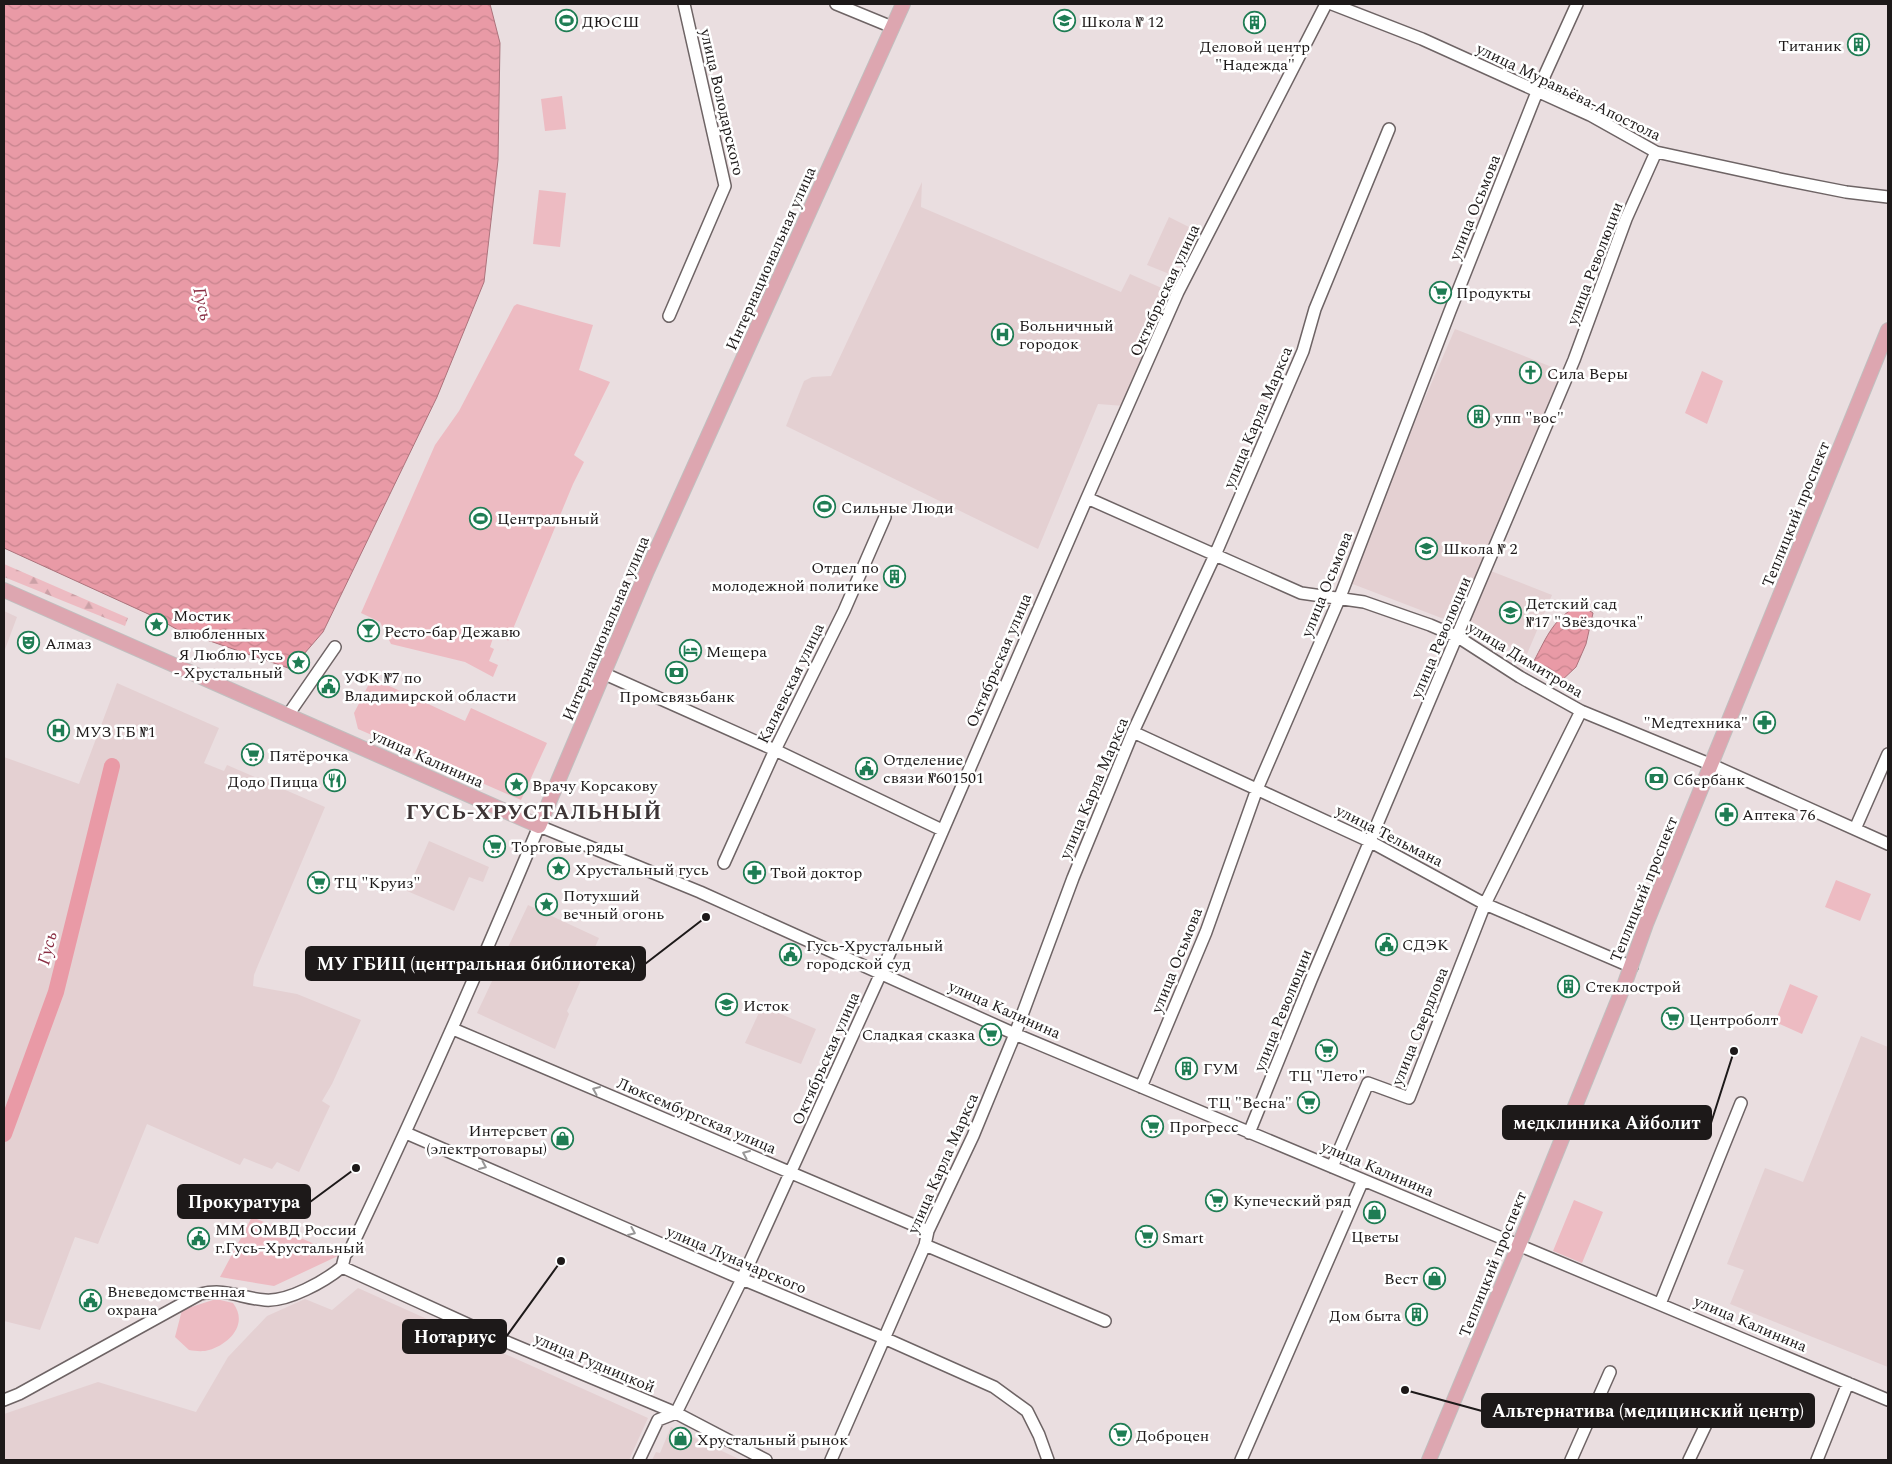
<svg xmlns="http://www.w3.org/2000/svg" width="1892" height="1464" viewBox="0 0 1892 1464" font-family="Spectral,serif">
<defs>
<pattern id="forest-firs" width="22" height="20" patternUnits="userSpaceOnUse" patternTransform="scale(1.25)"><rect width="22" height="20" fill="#edbbc2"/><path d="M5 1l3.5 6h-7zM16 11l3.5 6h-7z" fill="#cba0a6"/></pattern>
<pattern id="water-waves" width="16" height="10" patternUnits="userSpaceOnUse" patternTransform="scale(1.25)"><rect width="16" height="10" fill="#e99aa6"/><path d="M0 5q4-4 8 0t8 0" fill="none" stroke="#c7848e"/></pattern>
</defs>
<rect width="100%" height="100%" fill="#eadee0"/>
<path fill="#e4d0d2" d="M922,182L921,207L1121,292L1130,274L1173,293L1124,406L1098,404L1038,549L786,426L804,381L812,377L831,376Z
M1169,217L1195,230L1172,275L1147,265Z
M1455,329L1562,371L1457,624L1350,583L1394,469Z
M1491,571L1552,595L1527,654L1467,629Z
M4,611L17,617L4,652Z
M117,683L219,728L204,763L224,771L227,765L325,807L258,965L254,975L253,986L297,994L361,1020L332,1084L322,1101L330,1106L299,1172L277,1162L272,1169L244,1158L240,1165L147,1124L98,1244L75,1237L40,1330L4,1321V757L79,784Z
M429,841L489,867L483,882L469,877L454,911L407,891Z
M528,905L599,938L571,1003L567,1011L569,1014L555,1049L477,1013Z
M762,1006L816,1029L801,1064L745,1043Z
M1861,1036L1888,1047V1367L1730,1304L1744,1270L1727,1264L1765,1168L1803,1182Z
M358,1288L648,1418L629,1460H4V1414L98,1382L196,1412L228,1357L267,1316L305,1299L332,1310Z
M671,1427L741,1460H652L656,1452L660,1453Z"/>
<path fill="url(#forest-firs)" d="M4,564L128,618L125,626L4,577Z"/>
<path fill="#edbbc2" d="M562,96L566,129L545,131L541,99Z
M539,190L566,193L560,247L533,244Z
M517,304L593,325L579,370L610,382L574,455L584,462L573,484L508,641L504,633L493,638L490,647L494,649L489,661L498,665L493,677L465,662L391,644L380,622L361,613L435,445L459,411L514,306Z
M1702,371L1723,381L1707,424L1685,413Z
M372,678L465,721L471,708L547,743L521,800L358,729L354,713Z
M1836,880L1871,894L1860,921L1825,907Z
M1790,984L1818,996L1802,1034L1775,1022Z
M1574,1200L1603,1212L1582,1263L1553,1251Z
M252,1217L340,1255L274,1286L220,1277Z
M216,1299L233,1303C249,1324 229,1344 209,1350C203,1352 195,1351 189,1350L175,1337L182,1310Z"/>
<path fill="url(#water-waves)" stroke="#ac737c" d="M4,4H490L500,43L498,160L484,282L437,397L323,632L291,669L178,630L157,618L4,548Z
M1581,605L1593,613L1586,644L1576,667L1559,683L1542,672L1534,661C1546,638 1555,615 1581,605Z"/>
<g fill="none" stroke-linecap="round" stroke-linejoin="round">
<path stroke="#e99aa6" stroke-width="16" d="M4,1134L56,992L112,766"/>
<defs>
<path id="minor" d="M836,4L892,27
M1332,4L1422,39L1590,115L1656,152L1780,179L1846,192L1888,197
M669,316L725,186L684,4
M1087,498L1301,593L1364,602L1430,625L1458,637L1520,677L1581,711L1712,765L1888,844
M605,674L775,750L942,830
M288,715L335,647
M1133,732L1371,842L1485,904L1632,967
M1855,829L1888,754
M724,863L775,750L844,611L885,517
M453,1029L928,1231
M1141,1087L1206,932L1257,789L1340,597L1450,311L1537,92L1577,4
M406,1133L742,1279L884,1338L994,1387L1027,1411L1039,1435L1048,1460
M1249,1133L1311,980L1574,360L1626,219L1656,152
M1332,1167L1368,1083L1409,1098L1485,904L1581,711
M925,1245L1105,1321
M342,1267L345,1255L351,1248C417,1109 480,968 539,826L700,892L1015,1034L1888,1400
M342,1267L509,1343L676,1413L766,1460
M1660,1304L1741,1103
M4,1400L19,1394L200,1294C227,1288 240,1298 265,1300C288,1302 325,1281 342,1267
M639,1460L658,1420L676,1413L742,1279L881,973L1087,498L1178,292L1326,4
M831,1460L925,1245L928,1231L973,1136L1015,1034L1073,878L1133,732L1215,555L1303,351L1315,309L1389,129
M1241,1460L1363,1180
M1571,1460L1610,1372
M1689,1460L1711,1414
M1817,1460L1848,1383"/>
<path id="major" d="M4,590L539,826L647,571L903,4
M1429,1460L1519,1245L1625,983L1646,924L1888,330"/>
</defs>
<use href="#minor" stroke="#6e6465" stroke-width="14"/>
<use href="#major" stroke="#c0bfbf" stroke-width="16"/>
<use href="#minor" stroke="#fff" stroke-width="11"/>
<use href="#major" stroke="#dda6b0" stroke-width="14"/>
</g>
<defs><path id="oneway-chevron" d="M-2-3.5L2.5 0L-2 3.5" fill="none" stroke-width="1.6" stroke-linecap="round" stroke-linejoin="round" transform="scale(1.25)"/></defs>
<g stroke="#999898">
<use href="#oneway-chevron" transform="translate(596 1090) rotate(-157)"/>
<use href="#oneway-chevron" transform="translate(746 1154) rotate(-157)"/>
<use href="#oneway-chevron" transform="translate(483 1166) rotate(24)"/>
<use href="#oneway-chevron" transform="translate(632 1232) rotate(23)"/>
</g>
<defs>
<symbol id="stadium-ring" viewBox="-11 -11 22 22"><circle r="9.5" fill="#fff" stroke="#1f7d54" stroke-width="1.5"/><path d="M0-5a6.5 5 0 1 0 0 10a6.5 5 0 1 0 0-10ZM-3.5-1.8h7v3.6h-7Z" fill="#1f7d54"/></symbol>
<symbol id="school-ring" viewBox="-11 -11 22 22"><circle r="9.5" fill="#fff" stroke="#1f7d54" stroke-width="1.5"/><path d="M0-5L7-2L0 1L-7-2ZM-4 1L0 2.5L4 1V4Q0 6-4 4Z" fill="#1f7d54"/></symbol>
<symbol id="building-ring" viewBox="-11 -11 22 22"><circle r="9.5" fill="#fff" stroke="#1f7d54" stroke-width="1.5"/><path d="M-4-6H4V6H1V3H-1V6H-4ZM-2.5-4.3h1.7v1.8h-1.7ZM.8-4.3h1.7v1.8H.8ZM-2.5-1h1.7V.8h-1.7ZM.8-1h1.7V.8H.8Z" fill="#1f7d54"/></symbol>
<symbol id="supermarket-ring" viewBox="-11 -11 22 22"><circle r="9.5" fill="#fff" stroke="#1f7d54" stroke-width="1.5"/><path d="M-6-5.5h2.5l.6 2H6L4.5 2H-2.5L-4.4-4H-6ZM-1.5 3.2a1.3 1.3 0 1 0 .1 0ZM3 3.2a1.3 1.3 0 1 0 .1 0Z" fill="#1f7d54"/></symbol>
<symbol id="hospital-ring" viewBox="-11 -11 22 22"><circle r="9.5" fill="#fff" stroke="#1f7d54" stroke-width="1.5"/><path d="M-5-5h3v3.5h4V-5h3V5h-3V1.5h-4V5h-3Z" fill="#1f7d54"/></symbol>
<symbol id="church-ring" viewBox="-11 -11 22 22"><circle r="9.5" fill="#fff" stroke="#1f7d54" stroke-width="1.5"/><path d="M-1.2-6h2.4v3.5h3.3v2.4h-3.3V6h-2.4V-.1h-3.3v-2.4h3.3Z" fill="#1f7d54"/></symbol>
<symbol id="sight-ring" viewBox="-11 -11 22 22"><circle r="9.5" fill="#fff" stroke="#1f7d54" stroke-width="1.5"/><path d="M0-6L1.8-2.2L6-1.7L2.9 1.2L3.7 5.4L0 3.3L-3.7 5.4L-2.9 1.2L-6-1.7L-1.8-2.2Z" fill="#1f7d54"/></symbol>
<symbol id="bar-ring" viewBox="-11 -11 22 22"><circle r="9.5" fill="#fff" stroke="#1f7d54" stroke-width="1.5"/><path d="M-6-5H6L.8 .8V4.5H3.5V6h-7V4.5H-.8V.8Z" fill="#1f7d54"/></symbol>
<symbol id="theatre-ring" viewBox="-11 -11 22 22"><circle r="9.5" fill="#fff" stroke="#1f7d54" stroke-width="1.5"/><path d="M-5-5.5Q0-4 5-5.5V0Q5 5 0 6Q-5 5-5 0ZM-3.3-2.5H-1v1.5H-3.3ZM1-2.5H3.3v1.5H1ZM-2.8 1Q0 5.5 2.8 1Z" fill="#1f7d54"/></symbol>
<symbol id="hotel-ring" viewBox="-11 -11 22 22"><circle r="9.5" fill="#fff" stroke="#1f7d54" stroke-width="1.5"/><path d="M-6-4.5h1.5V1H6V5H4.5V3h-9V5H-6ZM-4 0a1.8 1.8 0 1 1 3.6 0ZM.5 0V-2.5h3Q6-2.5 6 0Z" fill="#1f7d54"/></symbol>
<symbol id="bank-ring" viewBox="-11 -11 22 22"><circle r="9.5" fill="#fff" stroke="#1f7d54" stroke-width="1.5"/><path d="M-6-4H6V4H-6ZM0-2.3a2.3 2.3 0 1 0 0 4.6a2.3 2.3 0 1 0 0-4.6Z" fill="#1f7d54"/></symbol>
<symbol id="civic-ring" viewBox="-11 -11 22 22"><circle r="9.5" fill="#fff" stroke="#1f7d54" stroke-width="1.5"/><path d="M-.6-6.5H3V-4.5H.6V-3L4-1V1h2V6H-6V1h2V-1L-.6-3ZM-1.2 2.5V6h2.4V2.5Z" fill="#1f7d54"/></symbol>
<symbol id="pharmacy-ring" viewBox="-11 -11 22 22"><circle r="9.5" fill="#fff" stroke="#1f7d54" stroke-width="1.5"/><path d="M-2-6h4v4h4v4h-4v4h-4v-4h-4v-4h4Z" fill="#1f7d54"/></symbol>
<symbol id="restaurant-ring" viewBox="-11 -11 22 22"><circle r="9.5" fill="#fff" stroke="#1f7d54" stroke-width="1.5"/><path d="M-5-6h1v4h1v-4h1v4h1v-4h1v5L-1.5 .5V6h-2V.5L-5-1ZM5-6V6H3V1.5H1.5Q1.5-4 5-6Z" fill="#1f7d54"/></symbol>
<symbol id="shop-ring" viewBox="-11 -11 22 22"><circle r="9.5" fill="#fff" stroke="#1f7d54" stroke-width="1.5"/><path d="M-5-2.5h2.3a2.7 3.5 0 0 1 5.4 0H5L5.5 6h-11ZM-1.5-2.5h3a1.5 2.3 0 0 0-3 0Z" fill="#1f7d54"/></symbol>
</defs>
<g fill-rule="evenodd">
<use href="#stadium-ring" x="554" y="8" width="25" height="25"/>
<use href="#school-ring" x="1052" y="8" width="25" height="25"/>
<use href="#building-ring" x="1242" y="10" width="25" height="25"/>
<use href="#building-ring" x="1846" y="32" width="25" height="25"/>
<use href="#supermarket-ring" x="1428" y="280" width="25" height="25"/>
<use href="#hospital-ring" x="990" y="322" width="25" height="25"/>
<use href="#church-ring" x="1518" y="360" width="25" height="25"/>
<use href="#building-ring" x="1466" y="404" width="25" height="25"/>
<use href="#stadium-ring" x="812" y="494" width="25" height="25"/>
<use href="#stadium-ring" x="468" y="506" width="25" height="25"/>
<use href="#school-ring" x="1414" y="536" width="25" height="25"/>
<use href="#building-ring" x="882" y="564" width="25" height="25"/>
<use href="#school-ring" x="1498" y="600" width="25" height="25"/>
<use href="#sight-ring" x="144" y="612" width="25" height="25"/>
<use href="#bar-ring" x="356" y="618" width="25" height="25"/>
<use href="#theatre-ring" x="16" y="630" width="25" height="25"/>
<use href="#hotel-ring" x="678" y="638" width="25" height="25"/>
<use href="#sight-ring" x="286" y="650" width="25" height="25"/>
<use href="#bank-ring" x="664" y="660" width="25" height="25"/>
<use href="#civic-ring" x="316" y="674" width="25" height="25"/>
<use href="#pharmacy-ring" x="1752" y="710" width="25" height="25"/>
<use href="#hospital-ring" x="46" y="718" width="25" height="25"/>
<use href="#supermarket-ring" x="240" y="742" width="25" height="25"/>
<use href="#civic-ring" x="854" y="756" width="25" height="25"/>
<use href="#bank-ring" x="1644" y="766" width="25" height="25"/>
<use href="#restaurant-ring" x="322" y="768" width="25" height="25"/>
<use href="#sight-ring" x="504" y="772" width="25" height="25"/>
<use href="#pharmacy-ring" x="1714" y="802" width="25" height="25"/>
<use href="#supermarket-ring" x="482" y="834" width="25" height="25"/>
<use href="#sight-ring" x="546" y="856" width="25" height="25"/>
<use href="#pharmacy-ring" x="742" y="860" width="25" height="25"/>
<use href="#supermarket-ring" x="306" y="870" width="25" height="25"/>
<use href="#sight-ring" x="534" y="892" width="25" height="25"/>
<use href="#civic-ring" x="1374" y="932" width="25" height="25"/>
<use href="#civic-ring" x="778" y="942" width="25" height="25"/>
<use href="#building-ring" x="1556" y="974" width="25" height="25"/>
<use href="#school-ring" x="714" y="992" width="25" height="25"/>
<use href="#supermarket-ring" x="1660" y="1006" width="25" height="25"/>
<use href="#supermarket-ring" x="978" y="1022" width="25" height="25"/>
<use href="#supermarket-ring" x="1314" y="1038" width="25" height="25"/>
<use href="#building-ring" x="1174" y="1056" width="25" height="25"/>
<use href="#supermarket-ring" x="1296" y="1090" width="25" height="25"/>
<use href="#supermarket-ring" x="1140" y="1114" width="25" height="25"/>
<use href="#shop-ring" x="550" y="1126" width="25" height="25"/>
<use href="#supermarket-ring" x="1204" y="1188" width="25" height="25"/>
<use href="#shop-ring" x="1362" y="1200" width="25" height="25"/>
<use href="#supermarket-ring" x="1134" y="1224" width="25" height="25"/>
<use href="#civic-ring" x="186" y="1226" width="25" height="25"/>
<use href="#shop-ring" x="1422" y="1266" width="25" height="25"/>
<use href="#civic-ring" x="78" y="1288" width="25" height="25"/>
<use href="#building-ring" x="1404" y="1302" width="25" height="25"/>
<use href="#supermarket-ring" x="1108" y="1422" width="25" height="25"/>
<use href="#shop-ring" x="668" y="1426" width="25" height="25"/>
</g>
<g text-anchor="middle" stroke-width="5" stroke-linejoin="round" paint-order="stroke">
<g font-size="16" fill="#1d1919" stroke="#fff" text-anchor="start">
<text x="582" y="27">ДЮСШ</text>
<text x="1081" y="27">Школа № 12</text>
<text x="1842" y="51" text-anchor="end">Титаник</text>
<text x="1255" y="52" text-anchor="middle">Деловой центр<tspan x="1255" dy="18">"Надежда"</tspan></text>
<text x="1456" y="298">Продукты</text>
<text x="1019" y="331">Больничный<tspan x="1019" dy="18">городок</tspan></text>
<text x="1547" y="379">Сила Веры</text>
<text x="1495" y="423">упп "вос"</text>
<text x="841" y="513">Сильные Люди</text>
<text x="497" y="524">Центральный</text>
<text x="1443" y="554">Школа № 2</text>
<text x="879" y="573" text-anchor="end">Отдел по<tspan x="879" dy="18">молодежной политике</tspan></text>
<text x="1526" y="609">Детский сад<tspan x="1526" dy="18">№17 "Звёздочка"</tspan></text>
<text x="173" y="621">Мостик<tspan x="173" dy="18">влюбленных</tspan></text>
<text x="384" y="637">Ресто-бар Дежавю</text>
<text x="45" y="649">Алмаз</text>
<text x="706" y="657">Мещера</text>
<text x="283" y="660" text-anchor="end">Я Люблю Гусь<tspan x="283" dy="18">- Хрустальный</tspan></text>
<text x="344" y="683">УФК №7 по<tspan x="344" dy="18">Владимирской области</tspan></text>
<text x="677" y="702" text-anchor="middle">Промсвязьбанк</text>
<text x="1748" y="728" text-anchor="end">"Медтехника"</text>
<text x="75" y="737">МУЗ ГБ №1</text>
<text x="269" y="761">Пятёрочка</text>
<text x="883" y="765">Отделение<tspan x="883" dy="18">связи №601501</tspan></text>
<text x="1673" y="785">Сбербанк</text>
<text x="318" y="787" text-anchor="end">Додо Пицца</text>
<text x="532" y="791">Врачу Корсакову</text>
<text x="1742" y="820">Аптека 76</text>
<text x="511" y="852">Торговые ряды</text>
<text x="575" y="875">Хрустальный гусь</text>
<text x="770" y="878">Твой доктор</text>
<text x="334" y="888">ТЦ "Круиз"</text>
<text x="563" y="901">Потухший<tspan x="563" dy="18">вечный огонь</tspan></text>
<text x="1402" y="950">СДЭК</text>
<text x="806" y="951">Гусь-Хрустальный<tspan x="806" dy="18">городской суд</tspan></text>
<text x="1585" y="992">Стеклострой</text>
<text x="743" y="1011">Исток</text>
<text x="1689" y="1025">Центроболт</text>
<text x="975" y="1040" text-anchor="end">Сладкая сказка</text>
<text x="1203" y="1074">ГУМ</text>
<text x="1327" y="1081" text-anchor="middle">ТЦ "Лето"</text>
<text x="1292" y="1108" text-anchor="end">ТЦ "Весна"</text>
<text x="1169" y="1132">Прогресс</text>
<text x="547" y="1136" text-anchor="end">Интерсвет<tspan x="547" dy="18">(электротовары)</tspan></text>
<text x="1233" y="1206">Купеческий ряд</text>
<text x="215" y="1235">ММ ОМВД России<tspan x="215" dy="18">г.Гусь–Хрустальный</tspan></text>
<text x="1375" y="1242" text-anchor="middle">Цветы</text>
<text x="1162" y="1243">Smart</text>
<text x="1418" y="1284" text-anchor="end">Вест</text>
<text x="107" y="1297">Вневедомственная<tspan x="107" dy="18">охрана</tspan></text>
<text x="1401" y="1321" text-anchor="end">Дом быта</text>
<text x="1136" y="1441">Доброцен</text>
<text x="697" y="1445">Хрустальный рынок</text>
</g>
<g font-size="16" fill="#1d1919" stroke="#fff">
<text transform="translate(1569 91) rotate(26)" y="6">улица Муравьёва-Апостола</text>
<text transform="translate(723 102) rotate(77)" y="6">улица Володарского</text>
<text transform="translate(1474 207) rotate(-68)" y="6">улица Осьмова</text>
<text transform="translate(770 258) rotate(-66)" y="6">Интернациональная улица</text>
<text transform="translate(1594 263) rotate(-69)" y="6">улица Революции</text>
<text transform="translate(1164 290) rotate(-65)" y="6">Октябрьская улица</text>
<text transform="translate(1257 417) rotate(-67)" y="6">улица Карла Маркса</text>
<text transform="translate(1795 514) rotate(-68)" y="6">Теплицкий проспект</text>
<text transform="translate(1326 584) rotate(-68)" y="6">улица Осьмова</text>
<text transform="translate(605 628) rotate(-67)" y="6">Интернациональная улица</text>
<text transform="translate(1440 637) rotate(-67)" y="6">улица Революции</text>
<text transform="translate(1526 659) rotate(31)" y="6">улица Димитрова</text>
<text transform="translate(998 660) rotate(-67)" y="6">Октябрьская улица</text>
<text transform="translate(790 683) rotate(-64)" y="6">Каляевская улица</text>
<text transform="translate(428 758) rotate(24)" y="6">улица Калинина</text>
<text transform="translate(1093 788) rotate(-67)" y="6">улица Карла Маркса</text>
<text transform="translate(1390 835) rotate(27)" y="6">улица Тельмана</text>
<text transform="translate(1643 889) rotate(-68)" y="6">Теплицкий проспект</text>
<text transform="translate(1176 960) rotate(-68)" y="6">улица Осьмова</text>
<text transform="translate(1005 1009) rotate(24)" y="6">улица Калинина</text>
<text transform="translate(1282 1010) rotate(-68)" y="6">улица Революции</text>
<text transform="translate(1419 1026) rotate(-68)" y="6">улица Свердлова</text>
<text transform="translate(825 1058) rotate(-66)" y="6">Октябрьская улица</text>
<text transform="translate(697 1115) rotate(23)" y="6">Люксембургская улица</text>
<text transform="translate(942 1163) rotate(-66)" y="6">улица Карла Маркса</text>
<text transform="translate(1378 1168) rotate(23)" y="6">улица Калинина</text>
<text transform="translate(737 1259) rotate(23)" y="6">улица Луначарского</text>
<text transform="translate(1492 1264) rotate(-68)" y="6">Теплицкий проспект</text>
<text transform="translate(1751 1323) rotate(23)" y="6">улица Калинина</text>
<text transform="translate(595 1362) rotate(23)" y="6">улица Рудницкой</text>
</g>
<g font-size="18" font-style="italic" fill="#892e43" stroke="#fff">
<text transform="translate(203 304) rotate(77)" y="6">Гусь</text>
<text transform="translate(47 948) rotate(-76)" y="6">Гусь</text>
</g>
<g font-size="21" font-weight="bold" letter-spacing="1" fill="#3d3435" stroke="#fff">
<text x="534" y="819">ГУСЬ-ХРУСТАЛЬНЫЙ</text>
</g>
</g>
<path fill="none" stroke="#1d1919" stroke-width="2" d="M706 917L645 964M1734 1051L1711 1123M356 1168L310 1202M561 1261L506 1337M1405 1390L1482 1411"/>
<g fill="#1d1919" stroke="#fff" stroke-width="2">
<circle cx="706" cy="917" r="5"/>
<circle cx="1734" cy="1051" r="5"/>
<circle cx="356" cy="1168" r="5"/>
<circle cx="561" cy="1261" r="5"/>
<circle cx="1405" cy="1390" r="5"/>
</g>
<g fill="#1d1919" stroke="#1d1919" stroke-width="2">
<rect x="306" y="947" width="339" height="33" rx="5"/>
<rect x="1503" y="1106" width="208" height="33" rx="5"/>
<rect x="178" y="1185" width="132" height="33" rx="5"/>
<rect x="403" y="1320" width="103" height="33" rx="5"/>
<rect x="1482" y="1394" width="332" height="33" rx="5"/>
</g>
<g font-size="18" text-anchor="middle" font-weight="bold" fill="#fff">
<text x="476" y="970">МУ ГБИЦ (центральная библиотека)</text>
<text x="1607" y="1129">медклиника Айболит</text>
<text x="244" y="1208">Прокуратура</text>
<text x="455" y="1343">Нотариус</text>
<text x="1648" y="1417">Альтернатива (медицинский центр)</text>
</g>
<rect width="1892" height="1464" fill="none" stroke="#1d1919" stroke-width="10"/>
</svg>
